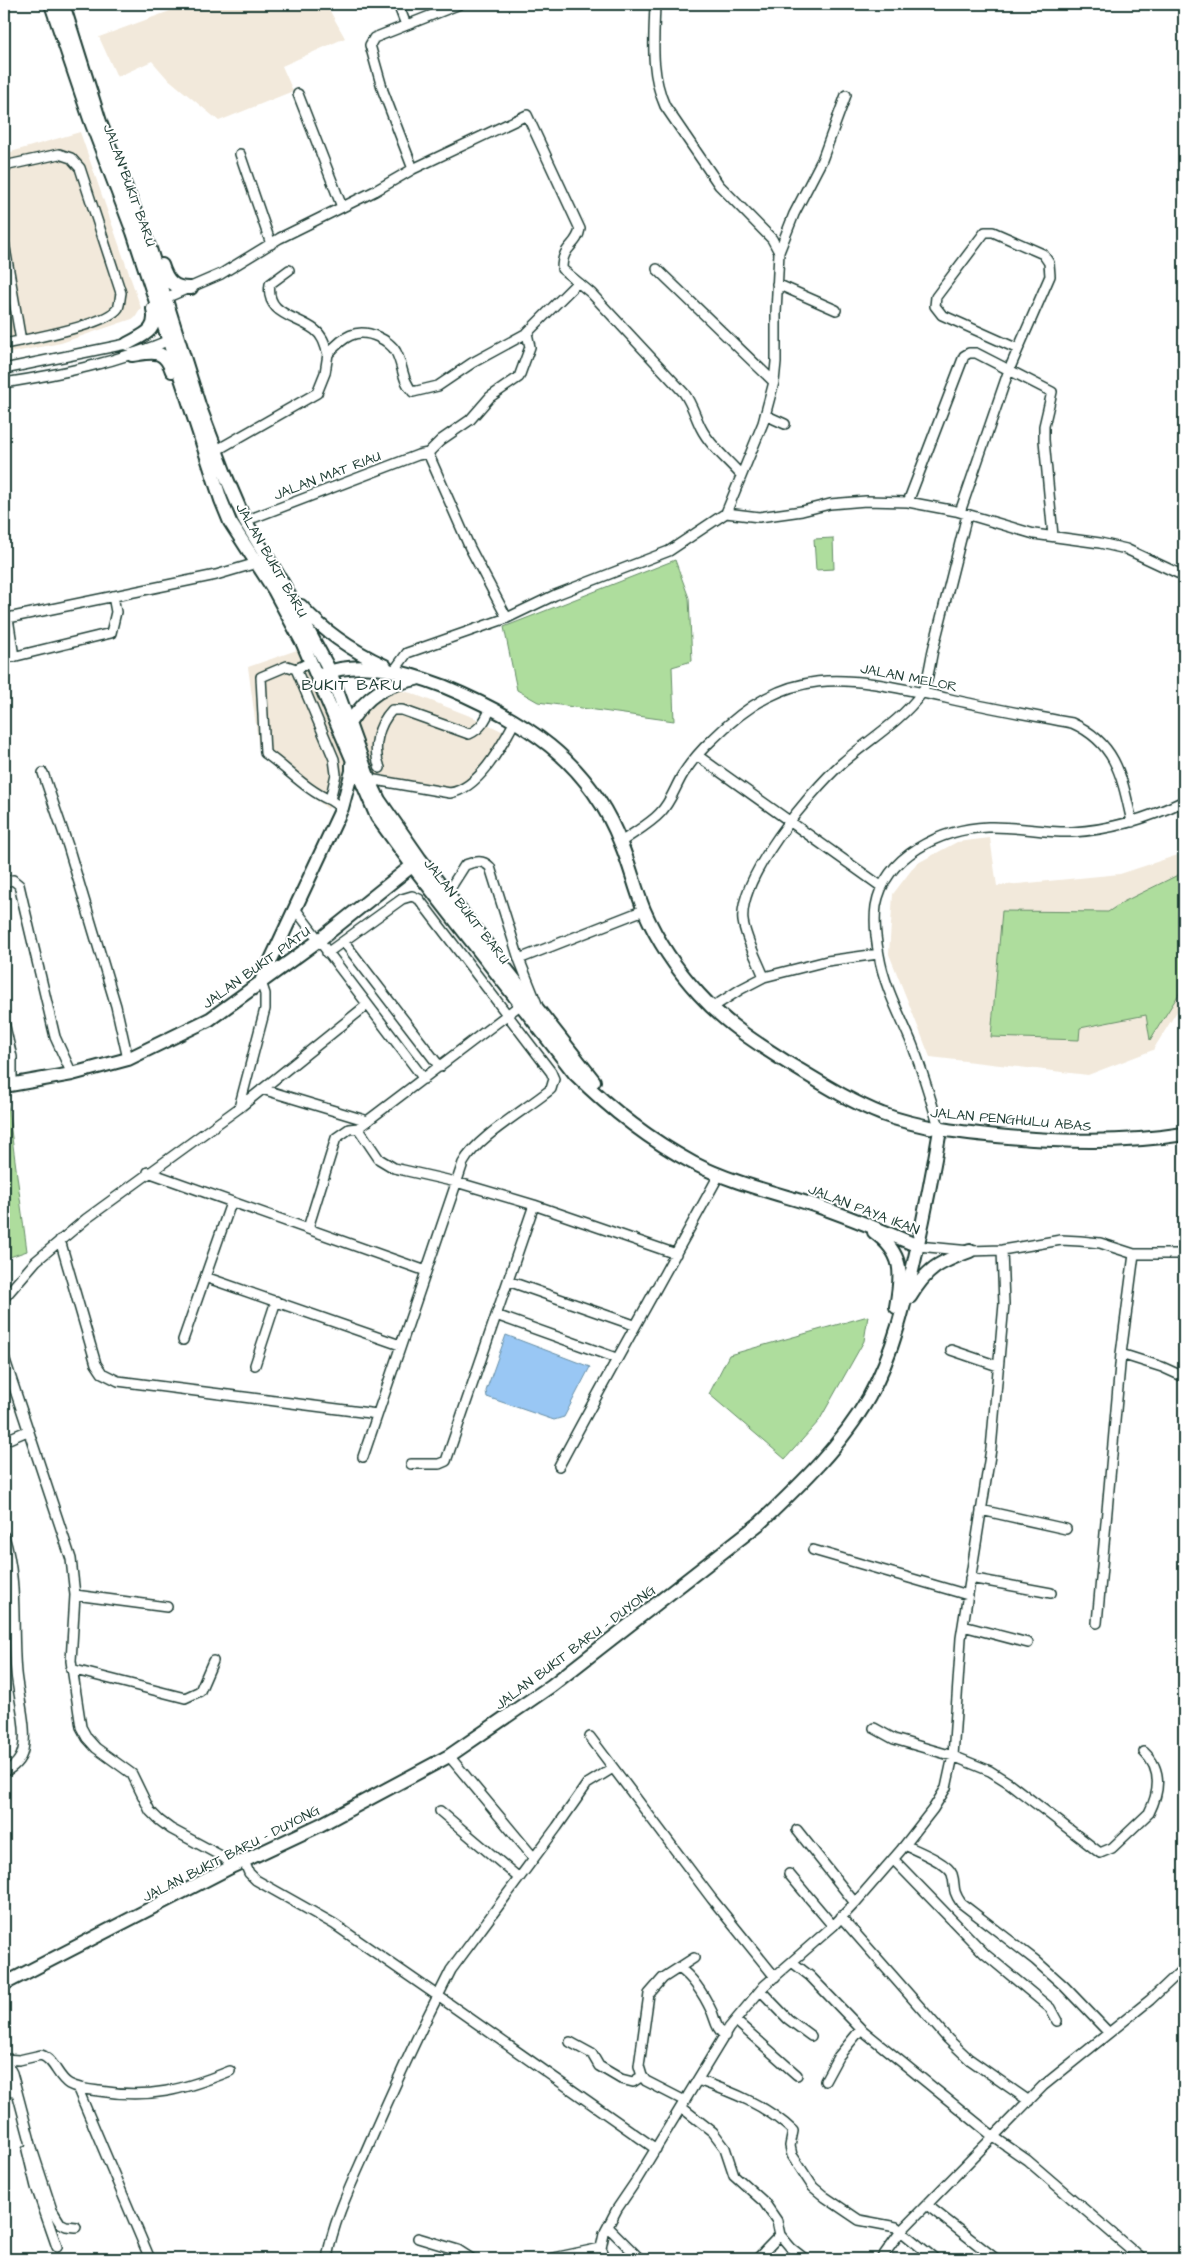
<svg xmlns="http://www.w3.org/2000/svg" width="1188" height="2263" viewBox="0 0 1188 2263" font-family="'Architects Daughter',sans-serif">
<rect width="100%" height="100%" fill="#fff"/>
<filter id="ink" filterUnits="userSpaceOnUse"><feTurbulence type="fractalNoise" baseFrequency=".02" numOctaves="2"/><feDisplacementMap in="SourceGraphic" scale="10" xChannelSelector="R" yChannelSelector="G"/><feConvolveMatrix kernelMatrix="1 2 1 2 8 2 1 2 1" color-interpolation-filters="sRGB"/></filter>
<g filter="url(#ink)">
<path fill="#f2e9db" d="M189,4H326L345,38L282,66L293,91L219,121L166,77L152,61L117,77L99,37Z
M80,132L141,308L135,318L61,343L4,354V154Z
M297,650L324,713L356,711L383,686L411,693L475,718L514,737L495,766L453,799L342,779L328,809L260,756L248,667Z
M990,838L997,886L1120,874L1184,853V1000L1153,1050L1088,1075L930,1057L889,954L893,894L916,864L957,842Z"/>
<path fill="#aedd9d" stroke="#668d68" d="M833,538L834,569L816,570L814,539Z
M675,560L689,598L692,661L672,667L674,721L538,702L517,690L504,627Z
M1184,872V986L1150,1040L1146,1015L1080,1028L1079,1040L991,1037L1002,911L1108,912L1123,902Z
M4,1100H7L27,1251L4,1259Z
M868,1316L864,1341L819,1421L785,1459L709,1394L729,1355Z"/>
<path fill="#99c7f4" stroke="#6890a7" d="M506,1335L590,1367L564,1417L554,1420L487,1397L486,1391Z"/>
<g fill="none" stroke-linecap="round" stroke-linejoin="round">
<defs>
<path id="minor" d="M398,4L406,25
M655,4C654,40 650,72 665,106L719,185L772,239L779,252L776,313V362L774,382L763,423L726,513
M298,94L342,207
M240,154L271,244
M4,166L59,154L71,158L80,168L121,293C120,297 120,304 118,308C107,325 25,340 4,344
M413,169L383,91L370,45L374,38L460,4
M4,242L21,341
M779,252L794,214L822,160L846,95
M657,269L774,382
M289,270L270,284C265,315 297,316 315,330C323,336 325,345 328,354
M777,284L836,310
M161,300L221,274L280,238L375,191L413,169L527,115L580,229C577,247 562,245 562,269L591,293L684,393C692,404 695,416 701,428C710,446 728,460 741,475
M4,369L131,343
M4,383C62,374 118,362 172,339
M765,415L785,424
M217,450L317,393L325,373L328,354C343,337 356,327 378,337C385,340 393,346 396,352C403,365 402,381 413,392L438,386L472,363L527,333L577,283
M908,502L964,356L969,353H976L1052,392L1044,426V440L1053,536
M960,512L1009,370L1050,276L1049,263L1043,254L993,232H985L936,297L935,306L942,315L1018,349
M245,521L418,455L428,453
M507,618L470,548L428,453L441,440L470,420L490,397L519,377L530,347L527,333
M14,657L8,618L216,575L250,565L260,560
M4,659L111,633L116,612L113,596
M311,662L296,669L334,759L336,774L330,800L342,808
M296,669L287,666L261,677L265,753C287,768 306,790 330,800
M394,671L407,653L507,618L555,595L669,551L726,513L759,517L802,511L830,504L866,501L908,502L956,511L1034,534L1100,543L1126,549L1184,576
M698,756L882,887
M380,768C372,748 378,725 392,710H402L469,734C481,729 486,719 491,708
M43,773L68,846L116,1006L128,1059
M369,779L450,793C480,788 502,745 515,721
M621,842C633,833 650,824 660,813C671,802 675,787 683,774C691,762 702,749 713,739C791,661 848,677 946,698C988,708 1030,715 1072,723C1117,743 1122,778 1132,822
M4,882L13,880L19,885L55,1037L72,1074
M444,898L465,865C475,862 482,859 490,867L519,959L537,1004
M296,910L424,1079
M344,942L440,1067
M327,953L402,899L412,896L419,899L551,1072L554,1079L551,1089C527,1109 477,1137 463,1163L363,1457
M878,954L827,961L764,977C757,959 746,940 743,921C738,878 810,792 841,764C867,741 900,722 921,694C928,684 930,663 933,650C944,605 956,560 967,515
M519,959L644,910
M713,1007L741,989L764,977
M4,1022L12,1057V1085
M262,1089L368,1121
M239,1108L265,1009V994L261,982
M358,1128L379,1159L394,1168L456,1182L534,1205L676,1254
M940,1130C931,1101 923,1072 912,1044C900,1015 884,986 879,955C876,940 874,921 876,906C885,855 942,829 988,827C1016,826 1044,833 1072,832C1111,830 1149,818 1184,801
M148,1172L426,1271
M308,1228L336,1138L349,1129L358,1128L524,1002
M60,1240L96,1364L102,1373L118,1381L377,1414
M918,1246L970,1251L1002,1250L1061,1240L1080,1241L1100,1243L1134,1254H1184
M205,1277L400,1345
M508,1281L634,1325
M4,1298L36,1261L86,1219L239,1108L367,1005
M496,1315L616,1358
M183,1340L231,1203
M951,1350L998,1366
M1121,1354L1162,1367L1184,1377
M4,1357L71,1559L75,1595L71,1661L81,1727L87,1738L96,1748L132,1774L150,1811L159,1820L171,1829L223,1857L233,1866
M255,1365L276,1301
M4,1441L27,1431
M411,1464H439L446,1461L534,1205
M559,1466C611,1368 666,1272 719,1175
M981,1510L1066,1529
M4,1536C18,1580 12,1628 16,1673C18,1695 28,1729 23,1750C21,1760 13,1768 4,1772
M813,1550L968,1595
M970,1578L1051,1593
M75,1595L167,1607
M1097,1623L1121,1354L1134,1254
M963,1626L1028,1643
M71,1669L185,1698L200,1691L213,1661
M874,1728L894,1739L953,1756L990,1771L1009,1783L1100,1853L1112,1848L1149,1813C1160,1791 1162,1769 1144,1752
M590,1737L712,1899L775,1977
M449,1756L534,1858
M613,1768L587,1784L557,1827L451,1970L438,1996L656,2149
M440,1811L519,1878
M797,1830L855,1903
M905,1845C917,1851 947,1862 952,1874C956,1886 951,1889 961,1903L1035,1960L1064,1986L1109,2033
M893,1859L985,1954L1050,2008L1057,2021
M244,1861L249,1873L256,1880L334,1924L438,1996C413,2044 391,2094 369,2144C353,2181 333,2220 327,2259
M789,1874L833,1926
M841,1917L948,2039L969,2059L1029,2101
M792,1962L810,1976L861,2029L994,2137L1027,2160L1142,2259
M679,1968C694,1978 704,1995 712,2012C716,2022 716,2028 725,2036
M761,1991L788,2019L811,2036
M736,2021L797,2075
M570,2042L592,2054L599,2066L621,2079L633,2082L642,2076
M4,2059L19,2060L41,2055C55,2060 57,2077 69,2084C78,2089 90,2090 99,2091C150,2099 183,2090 230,2071
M5,2060L12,2073L33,2152L52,2210L60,2223L66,2226L76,2227
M4,2077L12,2092
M698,2080C732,2092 766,2105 793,2131L790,2146L792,2155L813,2187L825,2197L859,2220L896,2227L935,2259
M825,2081L838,2057L861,2029
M77,2087L150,2259
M685,2101L646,2081L642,2076L639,2066L649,1994L663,1978L694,1958
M681,2107L713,2132L725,2148L734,2175L764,2202L777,2221L780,2235L791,2248L805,2259
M27,2150L36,2187L57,2247
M927,2205L996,2259
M608,2227L640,2259
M418,2238L458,2250L472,2259
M549,2259L601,2248
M606,2259L601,2248L604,2234L617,2209L636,2181L729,2028L764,1986L833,1926L855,1903L901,1850L933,1809L946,1788L953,1756L961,1638L991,1449L1004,1304L1002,1250
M757,2259L780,2235
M881,2259L901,2231L1043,2086L1150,2000L1184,1968"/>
<path id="secondary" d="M51,4L90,119L133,232L221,500L230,522L274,590L303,644L377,817L412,865L575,1074C609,1108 650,1140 693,1163C730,1182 772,1192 811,1204C848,1216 883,1231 918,1246
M63,4L100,122L150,249L199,405L227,479L245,521L281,580L330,671L369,779L379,800L420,859L594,1081
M162,265C167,281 174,289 191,288
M127,344C145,334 158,331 153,309
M132,355C153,352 164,348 172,371
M301,606C325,633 353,651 385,666
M323,674C361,659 406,672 443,686C523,719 589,760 621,844C630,865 635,888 644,910C657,940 677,970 699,994C725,1023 756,1043 788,1063C818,1081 849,1101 882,1114C920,1128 958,1132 997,1136C1060,1142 1122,1144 1184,1134
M350,722C368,695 384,685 416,679
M262,979L342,808L352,771V764
M4,1086L72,1074L128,1059L210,1019L318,941L418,861
M874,1232C904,1254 902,1273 896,1307
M910,1297C927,1268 940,1262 970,1251
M4,1984L233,1866L320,1825L449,1756L551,1686L760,1523C799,1486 842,1445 869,1397C894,1352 905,1303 916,1253C925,1212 933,1172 940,1130"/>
</defs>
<use href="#minor" stroke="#1f3d34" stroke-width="12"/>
<use href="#secondary" stroke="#1f3d34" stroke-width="16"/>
<use href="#minor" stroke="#fff" stroke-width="9"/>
<use href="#secondary" stroke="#fff" stroke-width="12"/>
</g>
</g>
<g text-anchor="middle" stroke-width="4" stroke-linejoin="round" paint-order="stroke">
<g font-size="14" fill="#1f3d34" stroke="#fff">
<text transform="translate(130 185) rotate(70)" y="5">JALAN BUKIT BARU</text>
<text transform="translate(327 475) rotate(-21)" y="5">JALAN MAT RIAU</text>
<text transform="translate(272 560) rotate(60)" y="5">JALAN BUKIT BARU</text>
<text transform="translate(909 677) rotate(11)" y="5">JALAN MELOR</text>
<text transform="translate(467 911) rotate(52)" y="5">JALAN BUKIT BARU</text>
<text transform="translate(256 967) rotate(-36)" y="5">JALAN BUKIT PIATU</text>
<text transform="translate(1011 1119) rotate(5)" y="5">JALAN PENGHULU ABAS</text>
<text transform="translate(864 1209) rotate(21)" y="5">JALAN PAYA IKAN</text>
<text transform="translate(575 1647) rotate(-37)" y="5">JALAN BUKIT BARU - DUYONG</text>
<text transform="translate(231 1853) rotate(-27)" y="5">JALAN BUKIT BARU - DUYONG</text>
</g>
<g font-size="16" letter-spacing="1" fill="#1f3d34" stroke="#fff">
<text x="352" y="690">BUKIT BARU</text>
</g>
</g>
<rect width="1188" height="2263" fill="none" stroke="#fff" stroke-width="20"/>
<rect x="10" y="10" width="1168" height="2243" fill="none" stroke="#1f3d34" stroke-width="2" filter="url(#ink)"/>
</svg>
